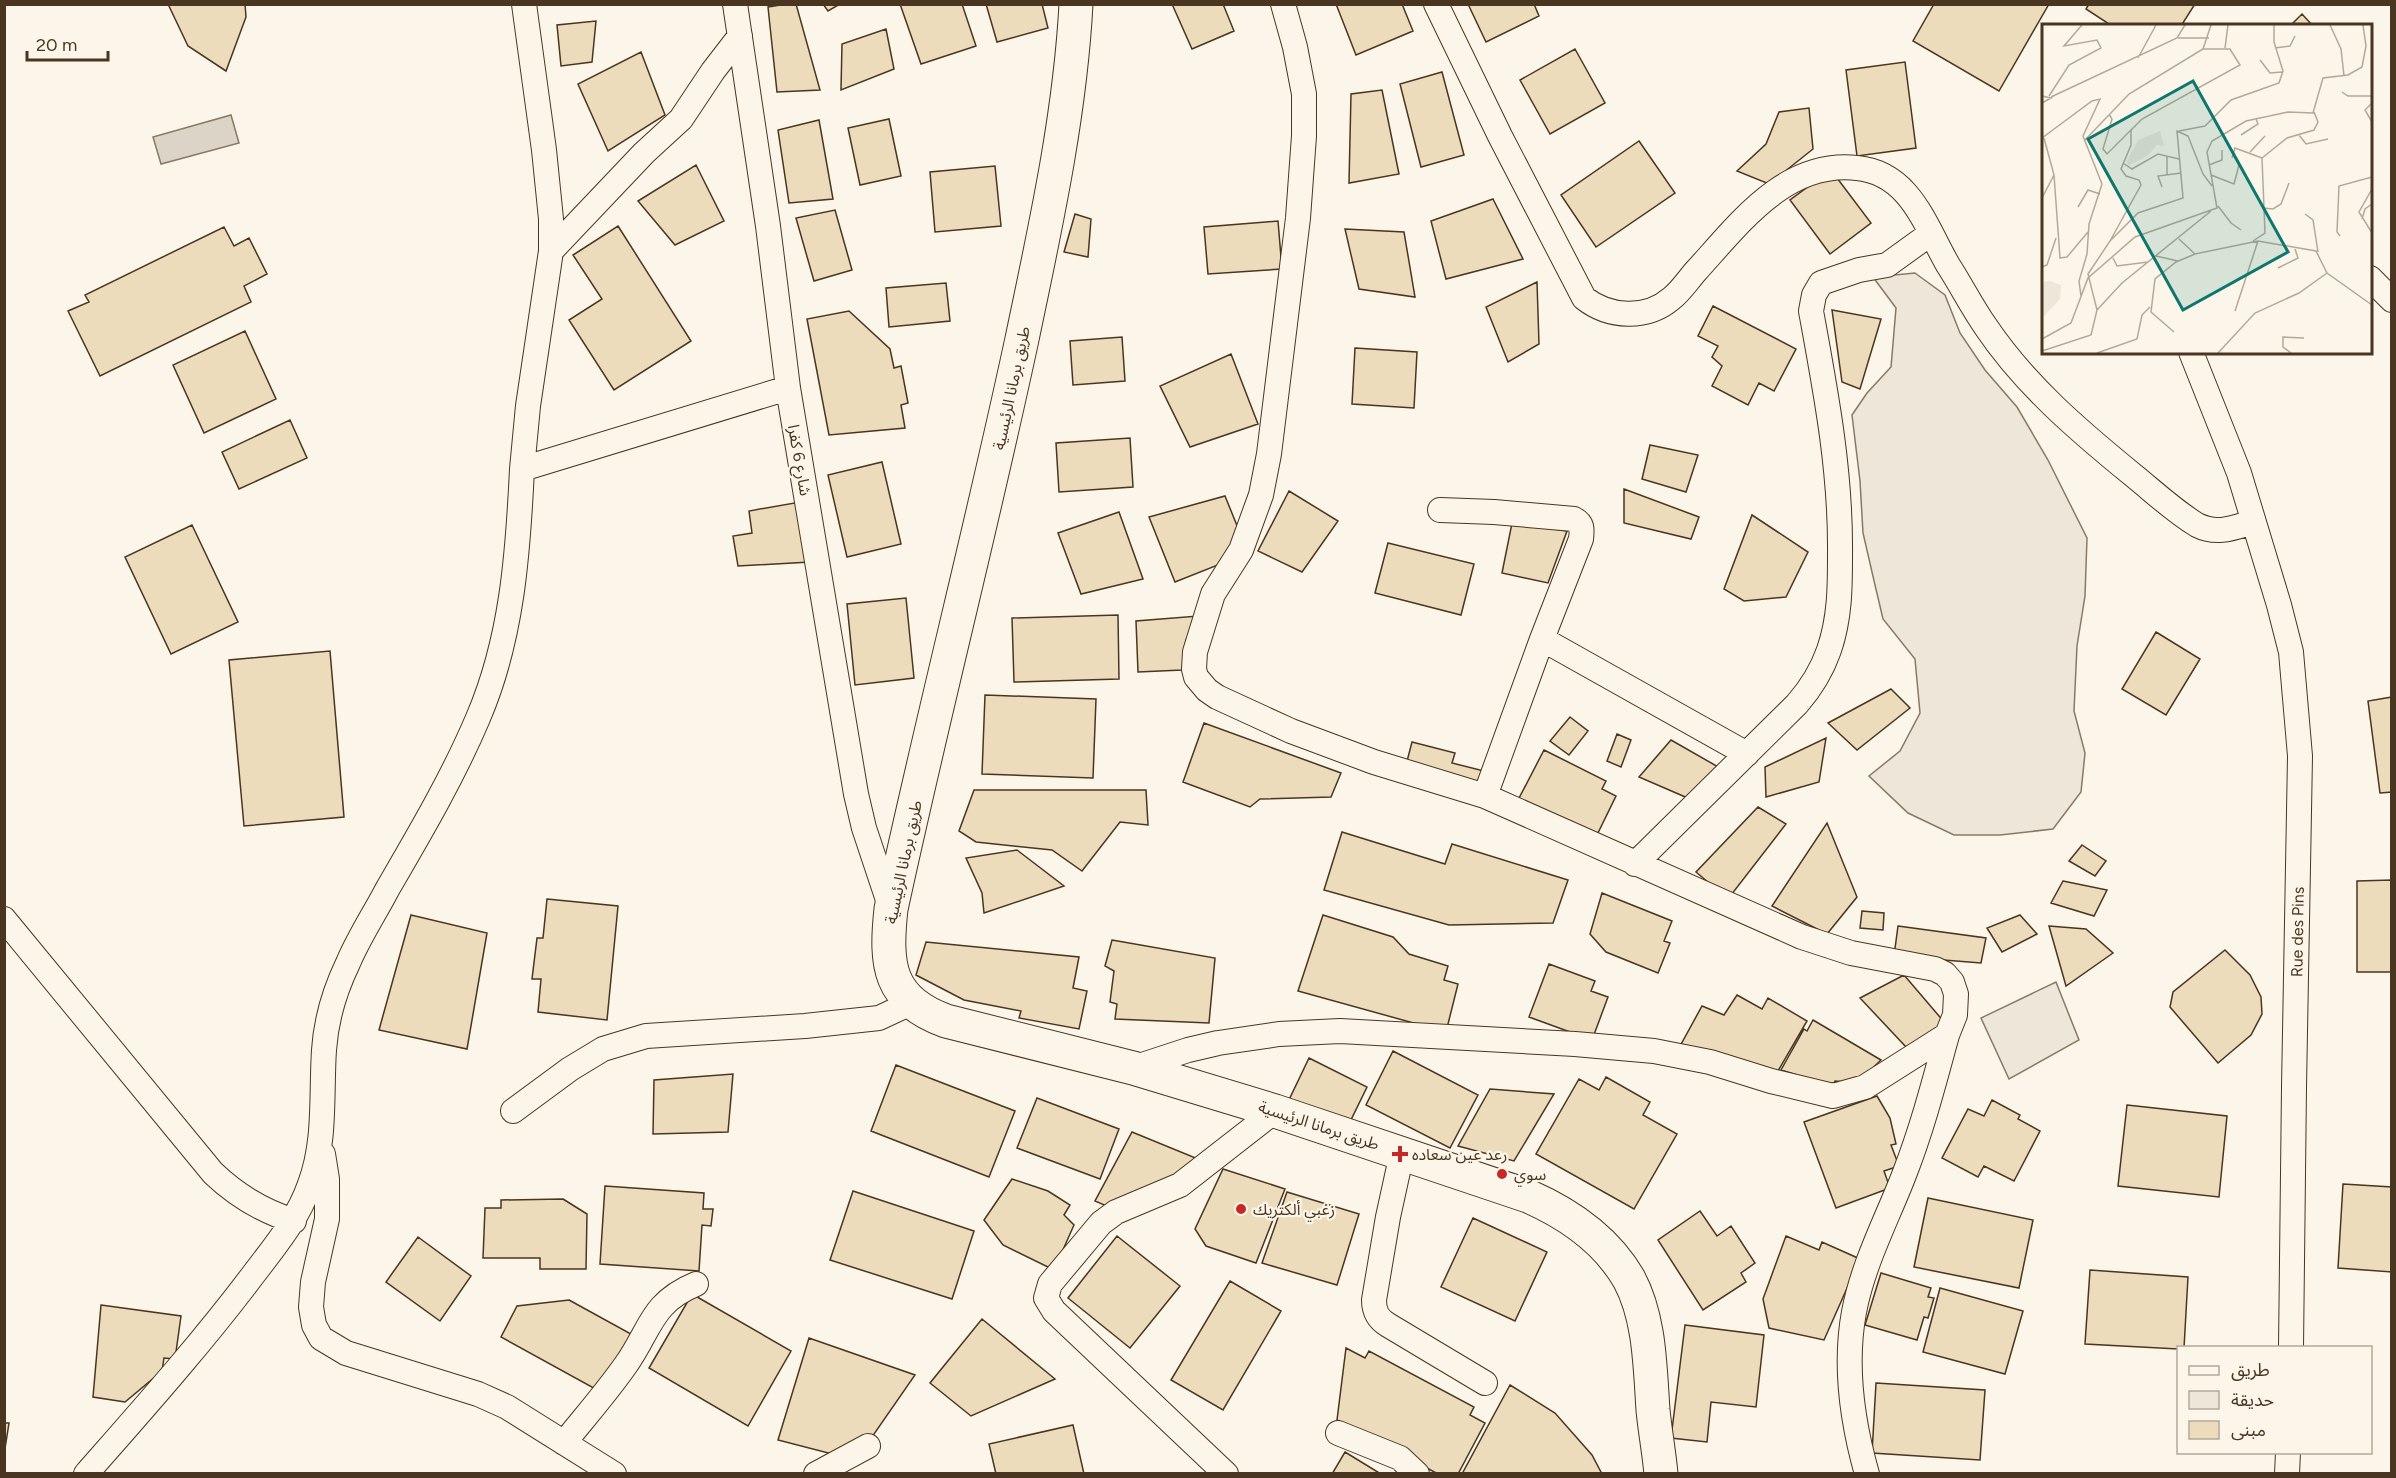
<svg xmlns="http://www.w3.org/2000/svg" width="2396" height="1478" viewBox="0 0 2396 1478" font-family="Figtree,'Noto Sans Arabic',sans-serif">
<rect width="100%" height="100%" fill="#fbf6e9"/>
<path fill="#ede6d9" stroke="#887966" stroke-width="1.5" d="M1915,273L1945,295L1960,333L1985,370L2017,407L2048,460L2087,538L2085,596L2077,646L2074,711L2085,753L2081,792L2053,829L2000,835H1954L1908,813L1869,776L1900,751L1920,713L1915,659L1883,619L1875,585L1863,533L1860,481L1852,415L1867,393L1891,367L1896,308L1873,277Z"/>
<path fill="#ede7d9" stroke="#887966" stroke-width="1.5" d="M2056,982L2079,1040L2009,1079L1981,1018Z"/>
<path fill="#dcd4c6" stroke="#887966" stroke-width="1.5" d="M231,115L239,143L161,164L153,137Z"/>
<path fill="#ecdcbc" stroke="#4a3520" stroke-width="1.5" d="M168,4H245L246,17L226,71L188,46Z
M787,4H796L820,90L777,92L768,7Z
M823,4H840L828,11Z
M900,4H962L976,46L921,64Z
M986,4H1042L1048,28L997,42Z
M1172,4H1223L1234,31L1192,49Z
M1336,4H1402L1413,31L1356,55Z
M1468,4H1534L1539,16L1486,42Z
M1934,4H2049L1999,91L1913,41Z
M2089,4H2195L2181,26L2137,24L2112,26L2086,9Z
M2302,14L2313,26H2290Z
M596,21L592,62L561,66L557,25Z
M886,29L894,69L841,90L842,44Z
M1575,49L1605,103L1550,134L1520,80Z
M641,52L665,115L608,151L578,84Z
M1905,62L1916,148L1857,156L1846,70Z
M1442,72L1464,155L1421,167L1400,84Z
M1382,90L1399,174L1349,183L1351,94Z
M1809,108L1813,149L1769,184L1737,171L1766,144L1779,112Z
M889,119L901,176L860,185L848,128Z
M819,120L833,199L789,203L778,130Z
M1639,141L1675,193L1596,247L1561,195Z
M696,165L724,221L675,245L638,201Z
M995,166L1001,226L935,232L930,172Z
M1831,170L1871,223L1830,254L1790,200Z
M1493,199L1523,259L1446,279L1431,221Z
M835,210L852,270L814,281L796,218Z
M1075,214L1091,219L1088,257L1064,252Z
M1278,221L1282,269L1208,274L1204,227Z
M618,226L691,341L614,390L569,320L602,299L573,255Z
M224,227L234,246L249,238L267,274L244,286L251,302L100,376L68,311L89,302L85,295Z
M1345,229L1404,232L1415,297L1359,289Z
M1537,282L1539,344L1508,362L1486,307Z
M946,283L950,321L889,327L886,288Z
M1713,306L1796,349L1774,391L1759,383L1748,405L1712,386L1722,366L1712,357L1718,346L1698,336Z
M1832,310L1881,319L1860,389L1842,382Z
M849,311L890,349L894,368L901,366L908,403L901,405L905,428L829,435L807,319Z
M245,331L276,399L204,433L173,365Z
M1122,337L1125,381L1073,385L1070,341Z
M1355,348L1417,352L1414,408L1352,404Z
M1231,354L1258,424L1190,447L1160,386Z
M290,420L307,458L239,489L222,452Z
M1130,438L1133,487L1059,492L1056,443Z
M1650,445L1698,455L1686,492L1642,479Z
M882,462L901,544L847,557L828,475Z
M1624,489L1699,517L1691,539L1624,523Z
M1289,491L1338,521L1302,572L1258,551Z
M1225,496L1240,533L1223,563L1175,582L1149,517Z
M800,502L810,562L738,566L733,536L752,533L749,511Z
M1119,512L1143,579L1081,594L1058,533Z
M1752,515L1808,552L1786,597L1744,601L1724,589Z
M1512,523L1567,531L1548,583L1502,573Z
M192,525L238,622L171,654L125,557Z
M1388,543L1474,564L1461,615L1375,593Z
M906,598L914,678L855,685L847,604Z
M1118,615L1119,679L1014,682L1012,618Z
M1198,616L1186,640L1182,670L1138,672L1136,621Z
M2156,632L2200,659L2166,715L2122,689Z
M330,651L344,817L244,826L229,660Z
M1891,689L1910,708L1857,750L1828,723Z
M985,695L1096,699L1093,778L982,774Z
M2392,697V792L2380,793L2368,701Z
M1570,717L1588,731L1569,755L1550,741Z
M1204,723L1341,773L1331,797L1260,799L1250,807L1183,782Z
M1617,734L1631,740L1621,767L1607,761Z
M1826,738L1819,782L1766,797L1765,767Z
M1671,740L1720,768L1690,799L1639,777Z
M1412,742L1455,753L1452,763L1488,772L1483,789L1405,769Z
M1544,750L1606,781L1602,789L1616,796L1594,841L1517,802Z
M974,790H1146L1148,825L1120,822L1082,871L1052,850L976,842L959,831Z
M1758,807L1786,824L1728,899L1696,872Z
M1827,823L1857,897L1827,934L1772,906Z
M1342,832L1445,864L1452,844L1568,880L1553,923L1449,925L1324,890Z
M2082,845L2106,861L2095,876L2069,861Z
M1017,850L1064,886L984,913L982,893L966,858Z
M2392,880V972H2357V881Z
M2063,881L2107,890L2094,916L2051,903Z
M1602,893L1672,921L1664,941L1670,943L1658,973L1606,952L1590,934Z
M547,899L618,906L607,1020L538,1012L541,979H532L537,938H543Z
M1862,911L1884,913L1883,930L1860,928Z
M411,915L487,933L467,1049L379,1030Z
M1323,915L1393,937L1409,954L1448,966L1444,980L1458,984L1446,1032L1298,991Z
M2020,915L2037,934L2002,952L1987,928Z
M1898,926L1986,938L1981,963L1894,956Z
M2049,926L2086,929L2113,953L2066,986Z
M1112,940L1215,958L1209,1023L1115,1019L1117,1004L1110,1002L1114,971L1105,966Z
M926,942L1079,957L1073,988L1087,991L1079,1029L1019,1018L1021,1011L964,1000L916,975Z
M2225,950L2250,975L2261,997L2262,1014L2251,1035L2218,1063L2170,1007L2173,992Z
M1549,964L1595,981L1591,991L1608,997L1592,1040L1529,1017Z
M1904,975L1945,1023L1907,1048L1860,998Z
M1737,995L1762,1009L1768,998L1807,1021L1778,1071L1679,1048L1702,1006L1724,1015Z
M1813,1020L1881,1060L1857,1083L1835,1081L1833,1086L1781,1070L1804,1029L1807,1031Z
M1393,1051L1478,1095L1450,1148L1366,1105Z
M1309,1058L1367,1087L1346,1130L1288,1102Z
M896,1065L1015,1111L989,1177L871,1131Z
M733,1074L728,1132L653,1134L654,1080Z
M1606,1077L1650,1102L1643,1115L1677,1134L1634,1209L1536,1154L1579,1079L1599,1090Z
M1490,1089L1554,1094L1514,1161L1458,1146Z
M1877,1096L1890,1118L1896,1144L1891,1145L1899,1166L1884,1171L1890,1188L1836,1208L1804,1122Z
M1037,1098L1119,1129L1100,1179L1017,1148Z
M1992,1100L2020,1115L2018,1119L2040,1131L2014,1181L1984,1166L1978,1177L1942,1158L1968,1109L1984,1116Z
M2127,1105L2227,1116L2219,1197L2118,1186Z
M1132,1132L1198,1159L1180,1178L1111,1208L1095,1201Z
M1223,1169L1285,1189L1256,1263L1206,1246L1195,1229Z
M1012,1179L1048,1191L1070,1205L1064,1215L1074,1225L1054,1270L1003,1245L984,1220Z
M2343,1184L2392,1187V1272L2338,1268Z
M605,1186L704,1193L703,1209H713L711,1226L702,1225L699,1271L600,1264Z
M853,1191L974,1231L952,1299L830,1260Z
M1287,1192L1359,1214L1337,1285L1262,1263Z
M1928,1198L2033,1220L2019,1288L1914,1267Z
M563,1199L587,1214L586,1269H540V1258H483L485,1208H501V1200Z
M1700,1211L1717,1236L1731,1226L1755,1263L1741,1273L1746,1282L1703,1310L1658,1240Z
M1473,1218L1547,1252L1515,1321L1441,1287Z
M1117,1236L1180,1286L1130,1348L1068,1298Z
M1786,1236L1819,1250L1822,1242L1860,1259L1824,1340L1769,1328L1763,1299Z
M418,1237L471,1276L440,1321L386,1282Z
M2090,1270L2188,1277L2184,1348H2178V1349L2085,1344Z
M1881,1273L1931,1288L1928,1297L1934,1298L1928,1318L1924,1317L1917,1340L1865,1325Z
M1230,1281L1281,1311L1223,1410L1171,1380Z
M1940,1288L2023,1311L2005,1374L1923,1352Z
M692,1294L791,1351L748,1426L649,1368Z
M569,1300L631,1334L599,1391L501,1337L517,1306Z
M101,1305L181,1316L175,1359L164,1358L162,1371L125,1402L93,1397Z
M982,1319L1055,1379L971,1416L930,1383Z
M1685,1325L1764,1335L1756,1407L1711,1402L1707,1442L1671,1438Z
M809,1338L915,1375L872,1437L836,1455L778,1440Z
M1346,1348L1365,1358L1369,1351L1474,1407L1470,1415L1485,1423L1458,1474H1438L1337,1420Z
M1876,1383L1985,1390L1980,1460L1872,1453Z
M1510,1385L1555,1413L1592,1455L1602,1474H1462Z
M4,1423H9L4,1455Z
M1073,1425L1084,1474H996L989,1444Z
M1345,1452L1381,1474H1332Z"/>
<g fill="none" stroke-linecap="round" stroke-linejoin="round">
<defs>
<path id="street" d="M735,4L768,226L788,388L856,794L864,828L891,909
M1436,4L1500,136L1584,298C1609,318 1647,320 1672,298C1681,291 1688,280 1696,271C1739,224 1785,160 1857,168C1910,173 1925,225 1948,265C1961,285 1972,307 1986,327C2025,385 2079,431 2133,475C2154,492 2174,511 2197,525C2217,535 2233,528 2253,522
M551,251L644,153L681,119L713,71L740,36
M2370,278L2392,300
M2191,352L2239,473L2279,605L2291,652L2300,756L2294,1087L2291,1348
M522,469L528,406L551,251V219L544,150L524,4
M1440,510L1494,512L1574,519C1583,524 1582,529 1581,539L1542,639L1485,796
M1542,639L1747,754
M1635,864L1797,704C1811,688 1822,670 1829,650C1840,618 1840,587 1840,555C1841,471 1826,393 1811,311L1814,295L1821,283L1859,270L1887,265L1930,234
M4,919L213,1173C237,1196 262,1211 294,1221
M1133,1068L1188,1050L1218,1043L1279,1034L1340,1031L1575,1044L1654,1051L1710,1062L1771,1081L1833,1096L1865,1087L1947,1035L1955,1015L1956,994L1952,982L1945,974L1935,969L1851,953L1802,937L1485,796L1374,762L1291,731L1217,697L1207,690L1196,677L1194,669L1195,652L1213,594L1241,550L1261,495L1269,454L1298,218L1304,136V94L1295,47L1283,4
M513,1111L570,1069L603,1049L646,1036L805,1026L879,1018L911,1003
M1402,1153L1388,1217L1374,1300C1374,1312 1378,1319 1388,1325L1485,1383
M323,1154L327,1179V1219L313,1282L311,1307L314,1325L321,1338L346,1353L478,1394L507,1407L614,1474
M1338,1433L1400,1458L1417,1474
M564,1443C584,1418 606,1393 625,1366C651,1330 650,1303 696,1284
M86,1474C143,1409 201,1344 253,1275C275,1246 298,1219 310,1184C326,1141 321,1095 324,1050C326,1020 335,990 348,963C359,937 375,913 388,888C420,833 453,777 478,718C512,639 518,554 522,469L788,388
M816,1474L868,1446
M1226,1474L1054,1311L1046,1298L1050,1284L1101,1223L1116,1212L1180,1185L1275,1111
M1867,1474C1852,1421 1844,1366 1854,1312C1863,1264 1887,1219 1904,1175C1922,1129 1934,1083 1947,1035
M2287,1474L2288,1452"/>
<path id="secondary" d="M1076,4C1070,117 1045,229 1022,339C981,530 932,719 891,909C885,965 888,1000 946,1021L1133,1068L1275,1111L1528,1196C1569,1214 1606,1239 1629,1279C1650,1318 1650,1367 1653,1410C1655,1431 1659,1452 1661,1474"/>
</defs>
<use href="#street" stroke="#4a3520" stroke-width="26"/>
<use href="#secondary" stroke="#4a3520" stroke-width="35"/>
<use href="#street" stroke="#fbf6e9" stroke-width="24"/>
<use href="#secondary" stroke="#fbf6e9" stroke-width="33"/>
</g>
<g fill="#c62828" stroke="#fbf6e9" stroke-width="2">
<path d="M1397 1145h6v6h6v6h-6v6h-6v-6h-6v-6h6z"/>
<circle cx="1502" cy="1174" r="6"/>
<circle cx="1241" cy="1209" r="6"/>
</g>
<g text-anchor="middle" stroke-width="4.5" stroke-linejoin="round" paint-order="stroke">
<g font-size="16" fill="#4a3520" stroke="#fbf6e9">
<text transform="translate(1011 388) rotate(-78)" y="6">طريق برمانا الرئيسية</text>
<text transform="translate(800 460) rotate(80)" y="6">شارع 6 كفرا</text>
<text transform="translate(903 862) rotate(-78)" y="6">طريق برمانا الرئيسية</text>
<text transform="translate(2297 932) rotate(-89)" y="6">Rue des Pins</text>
<text transform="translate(1319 1125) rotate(18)" y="6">طريق برمانا الرئيسية</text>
</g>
<g font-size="16" fill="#4a3520" stroke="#fbf6e9" text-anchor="start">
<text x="1412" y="1160">رعد عين سعاده</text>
<text x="1514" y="1180">سوي</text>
<text x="1253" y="1215">زغبي ألكتريك</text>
</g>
</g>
<g transform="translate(2042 24)">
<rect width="330" height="330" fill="#fbf6e9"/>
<path d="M118,107L122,122L115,121L105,132L86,142L85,136L96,116ZM8,257L19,261L18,275L0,294V267L2,258Z" fill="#ede6d9"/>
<path fill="none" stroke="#b4a999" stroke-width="1.5" d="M288,1L299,25L302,52M136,14H167M183,24L186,1M233,24L248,22L253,12M96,34L114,1M218,36L228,49L240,48M300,68L306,72H330M0,72L9,74L0,79M7,72L27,41L59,24L55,16L22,22L40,1M9,73L135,14L143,1M330,79L323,86L330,98M67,90L70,95L61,125L65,130L100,95L198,41L188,25H161M137,107L163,102L189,76L237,59L241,47L232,18V1M199,111L216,100L214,95M257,111L264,120L286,115M0,114L50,77L58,75L41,112L60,160L47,200L45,230L37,257L39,272M42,117L87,70L161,25L169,1M208,128L223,112M190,134L193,124L220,134M81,139L90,145L116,130L137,135M167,141L180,136V126M12,151L18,234L25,233L46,208M125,151V132M169,151L192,160L197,141M120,163L116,152L139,149M330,165L317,188L330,209M0,174L12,151L2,114M176,182L189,199L199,206M36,183L46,166L58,170M221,184L231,185L239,180L247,159M263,190L271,196L276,228M320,195L323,185L330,180M298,212L295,208L297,162L330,153M137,215L153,230L216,217L274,227L285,249L330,281M68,217L99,161L97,156L84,152L79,145L89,121V105M211,217L223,209L220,134L245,114L272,106L276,98L272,88M114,232L136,237M71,234L75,242L106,238M0,243L5,241L14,214M236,244L256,234L253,225M55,286L80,259L169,187M193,287L216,217M132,308L109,288L113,255L134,238L153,230M0,315L29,299L46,254L93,213L175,184L165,128L170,117L204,97L246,88L271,89L281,54L306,51L320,43L324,22L321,1M0,327L49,311L55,286L46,250L68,217L96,189L141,174L135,107L146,112L161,150L170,162M55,329L95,315L100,291L108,283M176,329L213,289L257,269L285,249M249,329L241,323V313L262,314"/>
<path fill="#0f766e" fill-opacity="0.15" stroke="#0f766e" stroke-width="3" d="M151,57L246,228L141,286L46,115Z"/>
<rect width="330" height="330" fill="none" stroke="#4a3520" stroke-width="3"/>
</g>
<rect width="2396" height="1478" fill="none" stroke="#4a3520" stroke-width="12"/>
<rect x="2177" y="1346" width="195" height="108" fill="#fbf6e9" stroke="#b4a999" stroke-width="1.5"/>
<rect x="2189" y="1366" width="30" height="9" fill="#fbf6e9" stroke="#b4a999" stroke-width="1.5"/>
<text x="2231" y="1376" font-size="18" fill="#4a3520">طريق</text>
<rect x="2189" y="1391" width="30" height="18" fill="#ede6d9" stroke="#b4a999" stroke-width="1.5"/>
<text x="2231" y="1406" font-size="18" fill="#4a3520">حديقة</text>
<rect x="2189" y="1421" width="30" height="18" fill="#ecdcbc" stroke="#b4a999" stroke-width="1.5"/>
<text x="2231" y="1436" font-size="18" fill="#4a3520">مبنى</text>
<path d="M27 51v9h81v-9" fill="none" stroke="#4a3520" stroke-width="3"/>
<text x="36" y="51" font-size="18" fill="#4a3520" stroke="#fbf6e9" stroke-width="4.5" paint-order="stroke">20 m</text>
</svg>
